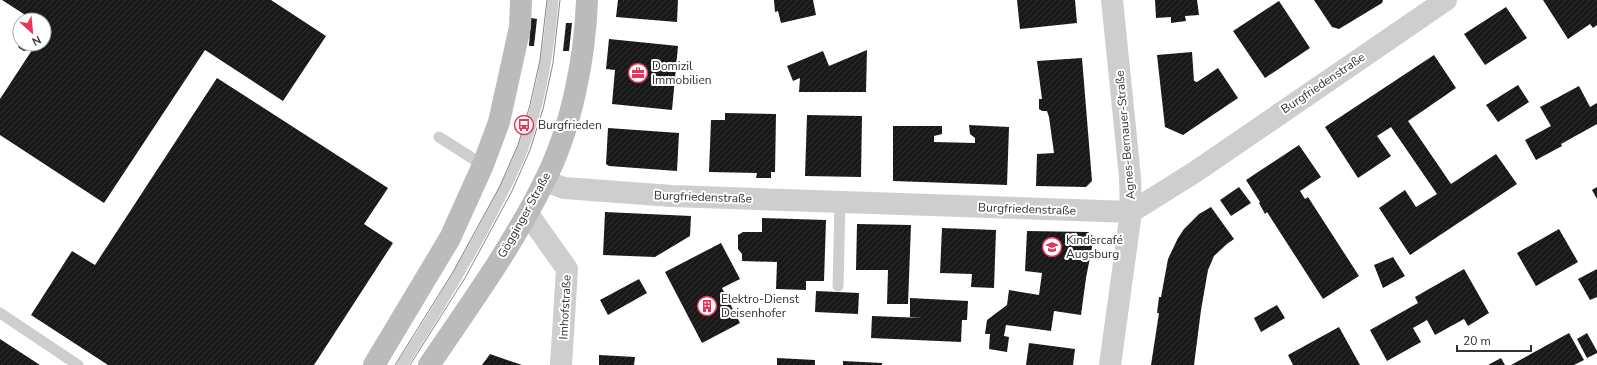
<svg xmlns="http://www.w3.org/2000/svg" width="1597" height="365" viewBox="0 0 1597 365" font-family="'Nunito Sans',sans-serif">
<defs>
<pattern id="building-hatch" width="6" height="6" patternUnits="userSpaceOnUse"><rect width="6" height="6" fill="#181818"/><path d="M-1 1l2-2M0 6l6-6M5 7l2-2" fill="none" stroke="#313131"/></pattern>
</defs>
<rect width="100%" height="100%" fill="#fff"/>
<path fill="url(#building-hatch)" d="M2,0H271L326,36L283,101L205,50L104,203L0,135V99L36,44H44V32L46,29L44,27V20H33Z
M618,0H678L677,22L616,17Z
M774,0H813L816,15L781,23L778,11L775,12Z
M1017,0H1075L1077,23L1020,29Z
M1155,0H1197L1199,15L1185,16L1186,21L1171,23V17L1156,18Z
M1314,0H1383L1382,3L1339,29L1332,27Z
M1543,0H1597V25L1593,28L1590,24L1568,39Z
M1279,1L1310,48L1265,78L1233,31Z
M1506,7L1527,38L1485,65L1464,34Z
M531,18L537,19L534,46H529Z
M566,23H572L569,51H563Z
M609,39L678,46L672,110L612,104L615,70L606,69Z
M20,41V44H30L27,50L24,51L19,48L18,46Z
M867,50L866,92H799L800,78L793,81L787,66L823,51L829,66Z
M1192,52L1194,81L1197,82L1218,68L1238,98L1183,135L1165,127L1157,55Z
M1434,55L1456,88L1408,121L1451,184L1496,154L1517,184L1410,255L1379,208L1405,190L1416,207L1437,194L1391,127L1377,136L1391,156L1358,178L1325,127Z
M1082,58L1092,181L1086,187L1036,186L1037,154L1054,153L1049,117L1047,111H1042L1039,109V99H1042L1037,61Z
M217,78L388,188L364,224L393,243L314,365H108L31,315L72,251L95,265Z
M1518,85L1529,102L1498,122L1486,105Z
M1579,86L1590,107L1597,103V124L1561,144L1562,146L1536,160L1525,140L1551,126L1540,107Z
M725,113L776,114L775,172H771V178H756L757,173L709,172L711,120H725Z
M807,115L862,116L861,177L805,176Z
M969,125L1009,127L1007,185L893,181V126H942V134L934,136V142L975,143V138L970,134Z
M608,128L679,133L677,171L609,166L606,164Z
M1299,145L1321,177L1300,191L1305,199L1308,197L1359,276L1323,299L1267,212L1265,214L1259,203L1260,202L1246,180Z
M1239,187L1251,203L1231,216L1220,200Z
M1597,187V199L1592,190Z
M1211,207L1234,239L1227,244L1214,256L1208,270L1201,310L1194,365H1151L1159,313H1157L1159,297H1161L1168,259L1178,238L1184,229L1199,214Z
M605,212L691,216L690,236L655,257L603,255Z
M762,218L826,220L824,281H806V290L776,289L777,262L742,261V254L738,249V235L743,232H762Z
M857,224L911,225L908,304H887L888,270H856Z
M942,228L996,230L994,288L971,287L972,274L940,273Z
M1559,229L1578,262L1536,286L1517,253Z
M1027,231L1088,232L1094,237L1086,278L1081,315L1054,311L1051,331L1006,325L1004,336L1009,337L1007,352L989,349L990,334H985L987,320L1007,305L1009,290L1039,295L1042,273L1025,271Z
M721,243L740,279L722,288L740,323L702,343L665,272Z
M1393,257L1405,276L1383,288L1374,265Z
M1464,269L1489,313L1468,326L1464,319L1435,335L1427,320L1413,328L1421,342L1387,361L1370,330L1418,303L1415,297Z
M1597,269V297L1590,300L1578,279Z
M639,279L647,293L608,315L600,300Z
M816,291L859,293L858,314L815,312Z
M910,298L968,301L967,320H962L961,342L871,338L872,316L923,318L910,317Z
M1277,305L1285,318L1261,332L1254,318Z
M1339,327L1360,365H1293L1288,355Z
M1569,333L1584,360L1574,365H1511Z
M1587,333L1597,351V353L1587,358L1577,339Z
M0,339L40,365H0Z
M1029,343L1075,349L1073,365H1026Z
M490,354L522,365H482Z
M599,355L635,357L634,365H599Z
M777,358L815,360V365H777Z
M1501,358L1505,365H1488Z
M843,361L882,363V365H843Z"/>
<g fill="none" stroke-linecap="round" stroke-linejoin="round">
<path stroke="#cecece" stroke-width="11" d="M439,137L483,165
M838,286L840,202
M0,313L78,365
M402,365C431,321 458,276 483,230C497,203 512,177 523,148C541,101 549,50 553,0"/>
<path stroke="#cecece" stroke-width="22" d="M545,181L564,188L672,196L1131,212L1195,172L1446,0
M528,214L567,269L561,365
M1110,365L1131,212L1130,177L1112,0"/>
<path stroke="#bbb" stroke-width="22" d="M374,365L450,238L483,165L499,122L520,27L521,0
M429,365C469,306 512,247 544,182C571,130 585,59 587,0"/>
<path stroke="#868686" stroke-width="1" d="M395,365L453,272L500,186L518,145L530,105L540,60L547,0
M410,365L465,278L512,191L530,150L543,109L553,63L560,0"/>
</g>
<defs>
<symbol id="office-ring" viewBox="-11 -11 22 22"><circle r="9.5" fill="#fff" stroke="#e73458" stroke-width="1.5"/><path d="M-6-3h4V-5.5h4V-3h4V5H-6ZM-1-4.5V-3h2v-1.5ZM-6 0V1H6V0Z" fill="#e73458"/></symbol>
<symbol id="bus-ring" viewBox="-11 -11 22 22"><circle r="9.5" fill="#fff" stroke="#e73458" stroke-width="1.5"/><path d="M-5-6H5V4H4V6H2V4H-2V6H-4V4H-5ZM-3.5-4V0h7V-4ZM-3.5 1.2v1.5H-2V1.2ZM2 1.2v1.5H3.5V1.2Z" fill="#e73458"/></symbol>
<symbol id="school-ring" viewBox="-11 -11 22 22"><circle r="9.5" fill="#fff" stroke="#e73458" stroke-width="1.5"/><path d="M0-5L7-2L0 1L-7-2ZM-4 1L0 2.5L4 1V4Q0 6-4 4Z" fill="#e73458"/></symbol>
<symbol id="building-ring" viewBox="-11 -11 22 22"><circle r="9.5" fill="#fff" stroke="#e73458" stroke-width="1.5"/><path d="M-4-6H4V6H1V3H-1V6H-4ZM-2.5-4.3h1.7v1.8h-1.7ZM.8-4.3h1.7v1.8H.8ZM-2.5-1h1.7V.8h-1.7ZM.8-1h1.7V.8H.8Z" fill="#e73458"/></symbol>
</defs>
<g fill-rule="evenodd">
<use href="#office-ring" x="627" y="62" width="22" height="22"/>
<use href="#bus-ring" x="513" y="114" width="22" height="22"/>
<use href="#school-ring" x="1041" y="236" width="22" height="22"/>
<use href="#building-ring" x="696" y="295" width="22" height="22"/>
</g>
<g text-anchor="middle" stroke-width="4" stroke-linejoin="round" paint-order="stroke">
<g font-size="12" fill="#313131" stroke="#fff" text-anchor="start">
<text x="652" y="70">Domizil<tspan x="652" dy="14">Immobilien</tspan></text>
<text x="538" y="129">Burgfrieden</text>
<text x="1066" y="244">Kindercafé<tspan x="1066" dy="14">Augsburg</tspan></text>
<text x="721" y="303">Elektro-Dienst<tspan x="721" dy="14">Deisenhofer</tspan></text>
</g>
<g font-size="12" fill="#313131" stroke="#fff">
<text transform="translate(1323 83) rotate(-34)" y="4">Burgfriedenstraße</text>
<text transform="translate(1125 135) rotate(-95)" y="4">Agnes-Bernauer-Straße</text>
<text transform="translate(703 197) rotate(2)" y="4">Burgfriedenstraße</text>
<text transform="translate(1027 209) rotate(2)" y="4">Burgfriedenstraße</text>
<text transform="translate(524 215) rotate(-61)" y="4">Gögginger Straße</text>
<text transform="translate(565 307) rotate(-87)" y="4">Imhofstraße</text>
</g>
</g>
<g transform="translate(32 32) rotate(153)"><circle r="19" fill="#ffffff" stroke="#adadad"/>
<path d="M0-3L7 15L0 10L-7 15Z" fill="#e73458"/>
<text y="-6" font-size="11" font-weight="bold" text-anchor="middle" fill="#313131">N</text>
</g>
<path d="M1457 345v6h74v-6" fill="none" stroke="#313131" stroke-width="2"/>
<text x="1463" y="345" font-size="12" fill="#313131" stroke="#ffffff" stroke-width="3" paint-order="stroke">20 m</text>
</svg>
